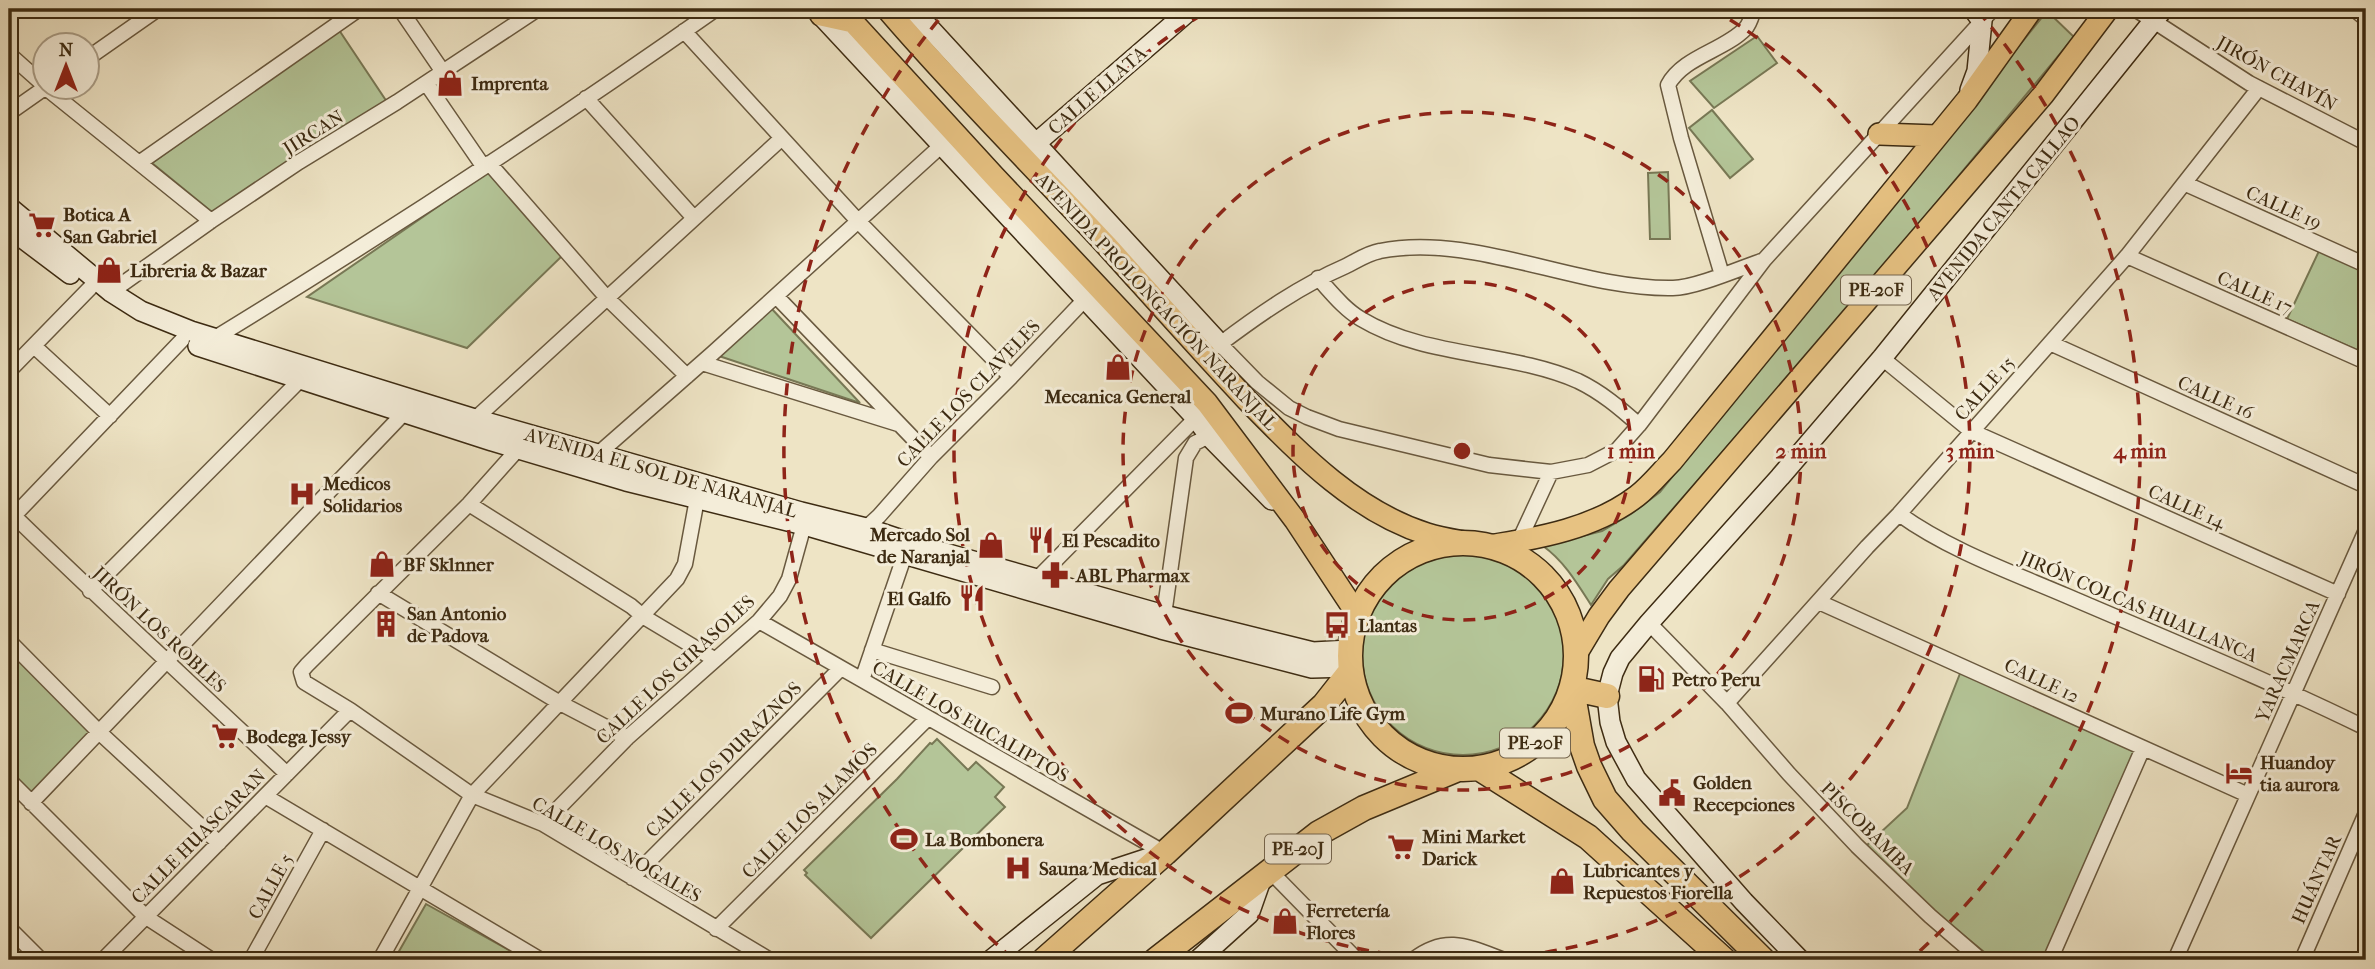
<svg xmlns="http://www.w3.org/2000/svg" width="2375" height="969" viewBox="0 0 2375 969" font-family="'IM FELL French Canon',serif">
<rect width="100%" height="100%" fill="#eee4c5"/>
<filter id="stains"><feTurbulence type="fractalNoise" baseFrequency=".00286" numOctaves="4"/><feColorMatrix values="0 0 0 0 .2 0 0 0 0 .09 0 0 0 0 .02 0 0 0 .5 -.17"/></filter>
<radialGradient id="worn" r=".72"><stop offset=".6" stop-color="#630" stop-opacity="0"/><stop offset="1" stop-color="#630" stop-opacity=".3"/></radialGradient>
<path fill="#b4c598" stroke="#787855" stroke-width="2" d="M2047,11L2074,37L1878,273L1624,565L1608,579L1591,605C1577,583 1564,561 1543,546L1602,531L1631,514L1660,492Z
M339,30L387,102L212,212L152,163Z
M1757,36L1777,63L1714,108L1690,81Z
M1712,110L1753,159L1730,178L1689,128Z
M488,172L562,256L467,348L307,297Z
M1668,172L1670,239H1650L1648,173Z
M2319,251L2366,271V354L2287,319Z
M771,308L860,403L719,356Z
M1362 654a101 101 0 1 1 202 0a101 101 0 1 1-202 0Z
M9,648L91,731L31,795L9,772Z
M1961,671L2135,751L2043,960H1994L1936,913L1866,846L1907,808Z
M937,739L968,770L976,762L1004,787L995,797L1005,807L871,938L805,875L807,873L804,870L897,779L930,743L932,744Z
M426,904L527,960H394Z"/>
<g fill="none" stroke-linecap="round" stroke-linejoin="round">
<defs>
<path id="street" d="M400,9L443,72
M2135,9L2249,83L2366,143
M2354,9L2366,19
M684,31L858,221L1011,377
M9,54L46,87
M88,58L158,9
M426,83L483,166
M46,88L211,221
M586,98L694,218
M9,113L46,87
M139,163L359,9
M489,163L607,298L687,376
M2186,184L2366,265
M2127,256L2366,362
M1764,260C1741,268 1695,288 1673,288C1579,290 1473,232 1380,251C1368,253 1356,261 1346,266C1300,286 1260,314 1220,344L1257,382L1289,408L1307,417L1339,429L1489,465L1551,472L1588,465L1617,450L1639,425L1764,260L1993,9
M1722,275L1681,138L1668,85C1683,57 1723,51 1745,29C1750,24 1752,15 1754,9
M1318,278C1331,292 1344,309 1361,319C1426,358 1509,351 1578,381C1601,392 1620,408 1639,425
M111,292L211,221L299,162L397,102L538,9
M776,296L931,457
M215,338C385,234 553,124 716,9
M2050,343L2366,486
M34,346L110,416
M1882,358L1971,431L2338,594
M702,363L898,424
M9,371L90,288
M475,419L782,138
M518,449L469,504L307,665L301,672L304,682L350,710L472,795L543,824L770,960
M595,460L598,454L713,353L942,145
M469,504L631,606L644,617L714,659
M9,511C100,600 194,686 287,774
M1899,514C1949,550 2011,572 2067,596C2167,639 2268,680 2366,728
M9,521L182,340
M866,528L879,516L931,457L1011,377L1090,294
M1519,541L1551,472
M1038,578L1196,418
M90,591L300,380
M378,593L560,703L627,738
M1819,602L2248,795
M1164,615L1186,458L1195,443L1209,436
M759,621L1165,853
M1649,623L1727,703L1789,774L1857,846L1930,916L1981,960
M9,641L99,732L219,843
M872,650L992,687
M862,680L905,554
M1727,703L1867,547L1899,514L2127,256L2259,88
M9,780L146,917L212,960
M265,796L541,960
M31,803L404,413
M543,824L627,738L759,621L780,596L789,579L804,525
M1270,871L1357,960
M632,878L841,668
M9,928L41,960
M716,929L928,718
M103,960L350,710
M251,960L323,830
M380,960L472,795L677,579L685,564L697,499
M1413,960C1446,934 1469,947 1504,960
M2050,960L2143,748
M2175,960L2366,530
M2302,960L2366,813"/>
<path id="secondary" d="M912,9L1220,344
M816,10L1196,418L1209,436L1272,500
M1970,90L1977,71L1982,21L1973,9
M1035,144L1191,9
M9,207L111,292L141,311L191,331L475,419L801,512L866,528L920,546L1164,615L1313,652L1349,650
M9,228L70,274
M198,346L492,441L626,481L804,525L1161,629L1312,668L1349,667
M991,960L1097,875L1161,854
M1198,960L1249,914L1262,877
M1800,960L1744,902L1636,779L1616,742L1610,722L1607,696L1613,673L1620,658L1649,623L1780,477L1882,358L2163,9"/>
<path id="primary" d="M841,9L994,176L1207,403L1295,520L1357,614
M887,9C957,91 1034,167 1107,246C1153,297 1199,349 1246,399C1299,453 1354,511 1427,534C1439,538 1452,540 1464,542
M821,15L853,22
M1879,134L1937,136
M1489,546C1540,538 1595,528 1637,496C1650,486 1661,472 1672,461L1967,100L2032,9
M1578,651L1599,616L1619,589L2043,95L2108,9"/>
<path id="highway" d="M1350 656a113 113 0 1 1 226 0a113 113 0 1 1-226 0Z
M1575,689L1607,696
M1573,695L1582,746L1589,766L1605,799L1633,831L1763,960
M1479,768L1588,837L1724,960
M1044,960L1165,853L1324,705L1350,672
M1156,960L1319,833L1364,808L1458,769"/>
</defs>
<use href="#street" stroke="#69593f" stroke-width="17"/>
<use href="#secondary" stroke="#3d2b12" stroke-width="22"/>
<use href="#primary" stroke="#3d2b12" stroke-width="24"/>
<use href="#highway" stroke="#3d2b12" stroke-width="27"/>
<use href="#street" stroke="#f4edd9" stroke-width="14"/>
<use href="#secondary" stroke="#f4edd9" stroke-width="19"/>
<use href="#primary" stroke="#e7c282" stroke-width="21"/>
<use href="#highway" stroke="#e7c282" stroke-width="24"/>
</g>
<g fill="none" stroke="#8f2418" stroke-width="3.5" stroke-dasharray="12 9">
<circle cx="1462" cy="451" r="169"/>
<circle cx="1462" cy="451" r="339"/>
<path d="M1712 9A508 508 0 1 1 1212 9"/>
<path d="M1013 959A678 678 0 0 1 946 11M1978 11A678 678 0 0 1 1911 959"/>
</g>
<defs>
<symbol id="shop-bare" viewBox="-9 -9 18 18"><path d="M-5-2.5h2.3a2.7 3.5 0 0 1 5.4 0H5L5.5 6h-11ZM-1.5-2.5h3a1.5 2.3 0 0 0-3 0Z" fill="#8f2418" stroke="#f4edd9" stroke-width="2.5" paint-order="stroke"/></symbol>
<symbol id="supermarket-bare" viewBox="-9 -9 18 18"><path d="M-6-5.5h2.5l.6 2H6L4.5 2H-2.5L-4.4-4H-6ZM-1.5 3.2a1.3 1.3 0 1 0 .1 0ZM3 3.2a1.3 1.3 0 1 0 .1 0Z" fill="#8f2418" stroke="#f4edd9" stroke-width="2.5" paint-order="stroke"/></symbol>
<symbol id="hospital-bare" viewBox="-9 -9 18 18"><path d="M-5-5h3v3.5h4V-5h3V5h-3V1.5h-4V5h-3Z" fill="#8f2418" stroke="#f4edd9" stroke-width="2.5" paint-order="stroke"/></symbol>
<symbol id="restaurant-bare" viewBox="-9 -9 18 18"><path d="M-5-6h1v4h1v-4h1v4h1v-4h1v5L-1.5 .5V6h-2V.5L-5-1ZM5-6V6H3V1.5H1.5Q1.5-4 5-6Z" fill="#8f2418" stroke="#f4edd9" stroke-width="2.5" paint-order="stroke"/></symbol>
<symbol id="pharmacy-bare" viewBox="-9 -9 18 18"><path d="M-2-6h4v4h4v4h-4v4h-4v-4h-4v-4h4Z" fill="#8f2418" stroke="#f4edd9" stroke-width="2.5" paint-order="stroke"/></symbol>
<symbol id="building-bare" viewBox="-9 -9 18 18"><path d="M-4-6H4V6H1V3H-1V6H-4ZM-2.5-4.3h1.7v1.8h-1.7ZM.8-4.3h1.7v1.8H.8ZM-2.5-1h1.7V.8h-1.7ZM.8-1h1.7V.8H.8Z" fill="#8f2418" stroke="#f4edd9" stroke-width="2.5" paint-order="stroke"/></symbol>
<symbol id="bus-bare" viewBox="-9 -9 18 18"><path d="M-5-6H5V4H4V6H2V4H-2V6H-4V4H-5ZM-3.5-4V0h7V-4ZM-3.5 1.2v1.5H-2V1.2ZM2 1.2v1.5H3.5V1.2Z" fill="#8f2418" stroke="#f4edd9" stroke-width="2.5" paint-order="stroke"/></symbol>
<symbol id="fuel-bare" viewBox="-9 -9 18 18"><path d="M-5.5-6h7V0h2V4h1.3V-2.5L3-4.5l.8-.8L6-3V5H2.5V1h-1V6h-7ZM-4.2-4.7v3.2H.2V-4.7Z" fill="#8f2418" stroke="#f4edd9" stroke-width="2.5" paint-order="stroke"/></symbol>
<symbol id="stadium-bare" viewBox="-9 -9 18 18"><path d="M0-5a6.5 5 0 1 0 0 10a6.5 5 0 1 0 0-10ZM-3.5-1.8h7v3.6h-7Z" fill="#8f2418" stroke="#f4edd9" stroke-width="2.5" paint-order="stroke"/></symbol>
<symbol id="hotel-bare" viewBox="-9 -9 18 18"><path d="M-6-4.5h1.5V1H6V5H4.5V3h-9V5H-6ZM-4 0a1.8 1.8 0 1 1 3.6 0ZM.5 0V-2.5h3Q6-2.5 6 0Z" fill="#8f2418" stroke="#f4edd9" stroke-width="2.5" paint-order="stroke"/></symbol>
<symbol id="civic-bare" viewBox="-9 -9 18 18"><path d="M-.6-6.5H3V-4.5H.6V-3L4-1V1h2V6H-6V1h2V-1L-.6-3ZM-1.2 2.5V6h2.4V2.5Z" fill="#8f2418" stroke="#f4edd9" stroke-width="2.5" paint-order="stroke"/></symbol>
</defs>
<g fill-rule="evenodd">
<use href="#shop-bare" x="431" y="64" width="38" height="38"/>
<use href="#supermarket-bare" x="23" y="206" width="38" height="38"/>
<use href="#shop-bare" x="90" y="251" width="38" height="38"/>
<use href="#shop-bare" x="1099" y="348" width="38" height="38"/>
<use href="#hospital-bare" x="283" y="475" width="38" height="38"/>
<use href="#restaurant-bare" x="1022" y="521" width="38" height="38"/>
<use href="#shop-bare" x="972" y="526" width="38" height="38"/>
<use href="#shop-bare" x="363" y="545" width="38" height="38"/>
<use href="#pharmacy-bare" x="1036" y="556" width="38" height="38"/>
<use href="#restaurant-bare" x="953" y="579" width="38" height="38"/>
<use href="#building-bare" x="367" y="605" width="38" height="38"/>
<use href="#bus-bare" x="1318" y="606" width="38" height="38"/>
<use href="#fuel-bare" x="1632" y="660" width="38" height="38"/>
<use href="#stadium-bare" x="1220" y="694" width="38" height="38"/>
<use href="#supermarket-bare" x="206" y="717" width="38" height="38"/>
<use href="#hotel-bare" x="2220" y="754" width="38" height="38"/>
<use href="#civic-bare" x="1653" y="774" width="38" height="38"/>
<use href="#stadium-bare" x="885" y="820" width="38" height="38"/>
<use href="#supermarket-bare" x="1382" y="828" width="38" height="38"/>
<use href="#hospital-bare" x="999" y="849" width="38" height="38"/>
<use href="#shop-bare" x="1543" y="862" width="38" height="38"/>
<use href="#shop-bare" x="1266" y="902" width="38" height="38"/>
</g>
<g text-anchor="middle" stroke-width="6" stroke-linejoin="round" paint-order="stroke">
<g fill="#f4edd9" stroke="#74654e" stroke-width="2">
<rect x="1841" y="275.5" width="70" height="29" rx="5"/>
<rect x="1500" y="728.5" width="70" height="29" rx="5"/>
<rect x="1265" y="834.5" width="66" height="29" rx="5"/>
</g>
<g font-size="18" font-weight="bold" fill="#3d2b12">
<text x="1876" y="296">PE-20F</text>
<text x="1535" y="749">PE-20F</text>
<text x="1298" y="855">PE-20J</text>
</g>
<g font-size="19" fill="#3d2b12" stroke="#f4edd9">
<text transform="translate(2277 73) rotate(29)" y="7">JIRÓN CHAVÍN</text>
<text transform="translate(1097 90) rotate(-41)" y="7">CALLE LLATA</text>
<text transform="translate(313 132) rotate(-32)" y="7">JIRCAN</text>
<text transform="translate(2284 207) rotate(24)" y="7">CALLE 19</text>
<text transform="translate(2003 208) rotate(-51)" y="7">AVENIDA CANTA CALLAO</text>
<text transform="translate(2255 292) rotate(24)" y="7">CALLE 17</text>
<text transform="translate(1157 301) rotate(47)" y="7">AVENIDA PROLONGACIÓN NARANJAL</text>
<text transform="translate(1984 388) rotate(-48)" y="7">CALLE 15</text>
<text transform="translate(968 393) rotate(-46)" y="7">CALLE LOS CLAVELES</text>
<text transform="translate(2216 397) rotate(24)" y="7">CALLE 16</text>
<text transform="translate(661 472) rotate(16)" y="7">AVENIDA EL SOL DE NARANJAL</text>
<text transform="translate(2187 506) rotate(24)" y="7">CALLE 14</text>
<text transform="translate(2139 606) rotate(23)" y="7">JIRÓN COLCAS HUALLANCA</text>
<text transform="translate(160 629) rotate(43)" y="7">JIRÓN LOS ROBLES</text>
<text transform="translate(2287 661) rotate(-66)" y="7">YARACMARCA</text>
<text transform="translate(675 669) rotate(-43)" y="7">CALLE LOS GIRASOLES</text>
<text transform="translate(2042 680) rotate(25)" y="7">CALLE 12</text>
<text transform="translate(971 721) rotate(30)" y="7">CALLE LOS EUCALIPTOS</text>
<text transform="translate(723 759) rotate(-45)" y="7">CALLE LOS DURAZNOS</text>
<text transform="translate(809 810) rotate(-45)" y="7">CALLE LOS ALAMOS</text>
<text transform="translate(1868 828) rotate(45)" y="7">PISCOBAMBA</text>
<text transform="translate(198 836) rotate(-45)" y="7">CALLE HUASCARAN</text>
<text transform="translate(617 849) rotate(30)" y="7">CALLE LOS NOGALES</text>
<text transform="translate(2316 879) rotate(-66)" y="7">HUÁNTAR</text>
<text transform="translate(270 886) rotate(-61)" y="7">CALLE 5</text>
</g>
<g font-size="19" font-weight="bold" fill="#3d2b12" stroke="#f4edd9" text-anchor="start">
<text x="471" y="90">Imprenta</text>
<text x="63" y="221">Botica A<tspan x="63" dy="22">San Gabriel</tspan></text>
<text x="130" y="277">Libreria &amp; Bazar</text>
<text x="1118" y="403" text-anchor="middle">Mecanica General</text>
<text x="323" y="490">Medicos<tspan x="323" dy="22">Solidarios</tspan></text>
<text x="970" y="541" text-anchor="end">Mercado Sol<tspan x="970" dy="22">de Naranjal</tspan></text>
<text x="1062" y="547">El Pescadito</text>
<text x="403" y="571">BF Sklnner</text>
<text x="1076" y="582">ABL Pharmax</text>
<text x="951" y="605" text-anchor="end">El Galfo</text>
<text x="407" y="620">San Antonio<tspan x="407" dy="22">de Padova</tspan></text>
<text x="1358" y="632">Llantas</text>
<text x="1672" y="686">Petro Peru</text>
<text x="1260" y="720">Murano Life Gym</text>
<text x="246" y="743">Bodega Jessy</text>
<text x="2260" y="769">Huandoy<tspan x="2260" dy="22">tia aurora</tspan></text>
<text x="1693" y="789">Golden<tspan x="1693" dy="22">Recepciones</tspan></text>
<text x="1422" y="843">Mini Market<tspan x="1422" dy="22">Darick</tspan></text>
<text x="925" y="846">La Bombonera</text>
<text x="1039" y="875">Sauna Medical</text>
<text x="1583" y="877">Lubricantes y<tspan x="1583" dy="22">Repuestos Fiorella</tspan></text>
<text x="1306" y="917">Ferretería<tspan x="1306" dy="22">Flores</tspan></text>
</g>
</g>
<circle cx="1462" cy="451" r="10" fill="#8f2418" stroke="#f4edd9" stroke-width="3.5"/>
<g font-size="21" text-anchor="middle" font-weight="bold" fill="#8f2418" stroke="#f4edd9" stroke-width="6" stroke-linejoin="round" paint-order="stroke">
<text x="1631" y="458">1 min</text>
<text x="1801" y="458">2 min</text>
<text x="1970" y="458">3 min</text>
<text x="2140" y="458">4 min</text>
</g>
<rect width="2375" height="969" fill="none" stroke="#eee4c5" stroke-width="35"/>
<rect x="10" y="10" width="2354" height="948" fill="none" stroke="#3d2b12" stroke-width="3.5"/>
<rect x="18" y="18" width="2340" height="934" fill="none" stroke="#3d2b12" stroke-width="2"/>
<g transform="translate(66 66)"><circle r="33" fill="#f4edd9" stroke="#ab9f89" stroke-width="2"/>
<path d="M0-5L12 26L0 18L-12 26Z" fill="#8f2418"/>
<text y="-10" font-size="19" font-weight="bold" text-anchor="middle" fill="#3d2b12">N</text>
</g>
<rect width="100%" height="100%" filter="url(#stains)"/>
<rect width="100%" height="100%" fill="url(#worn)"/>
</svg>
